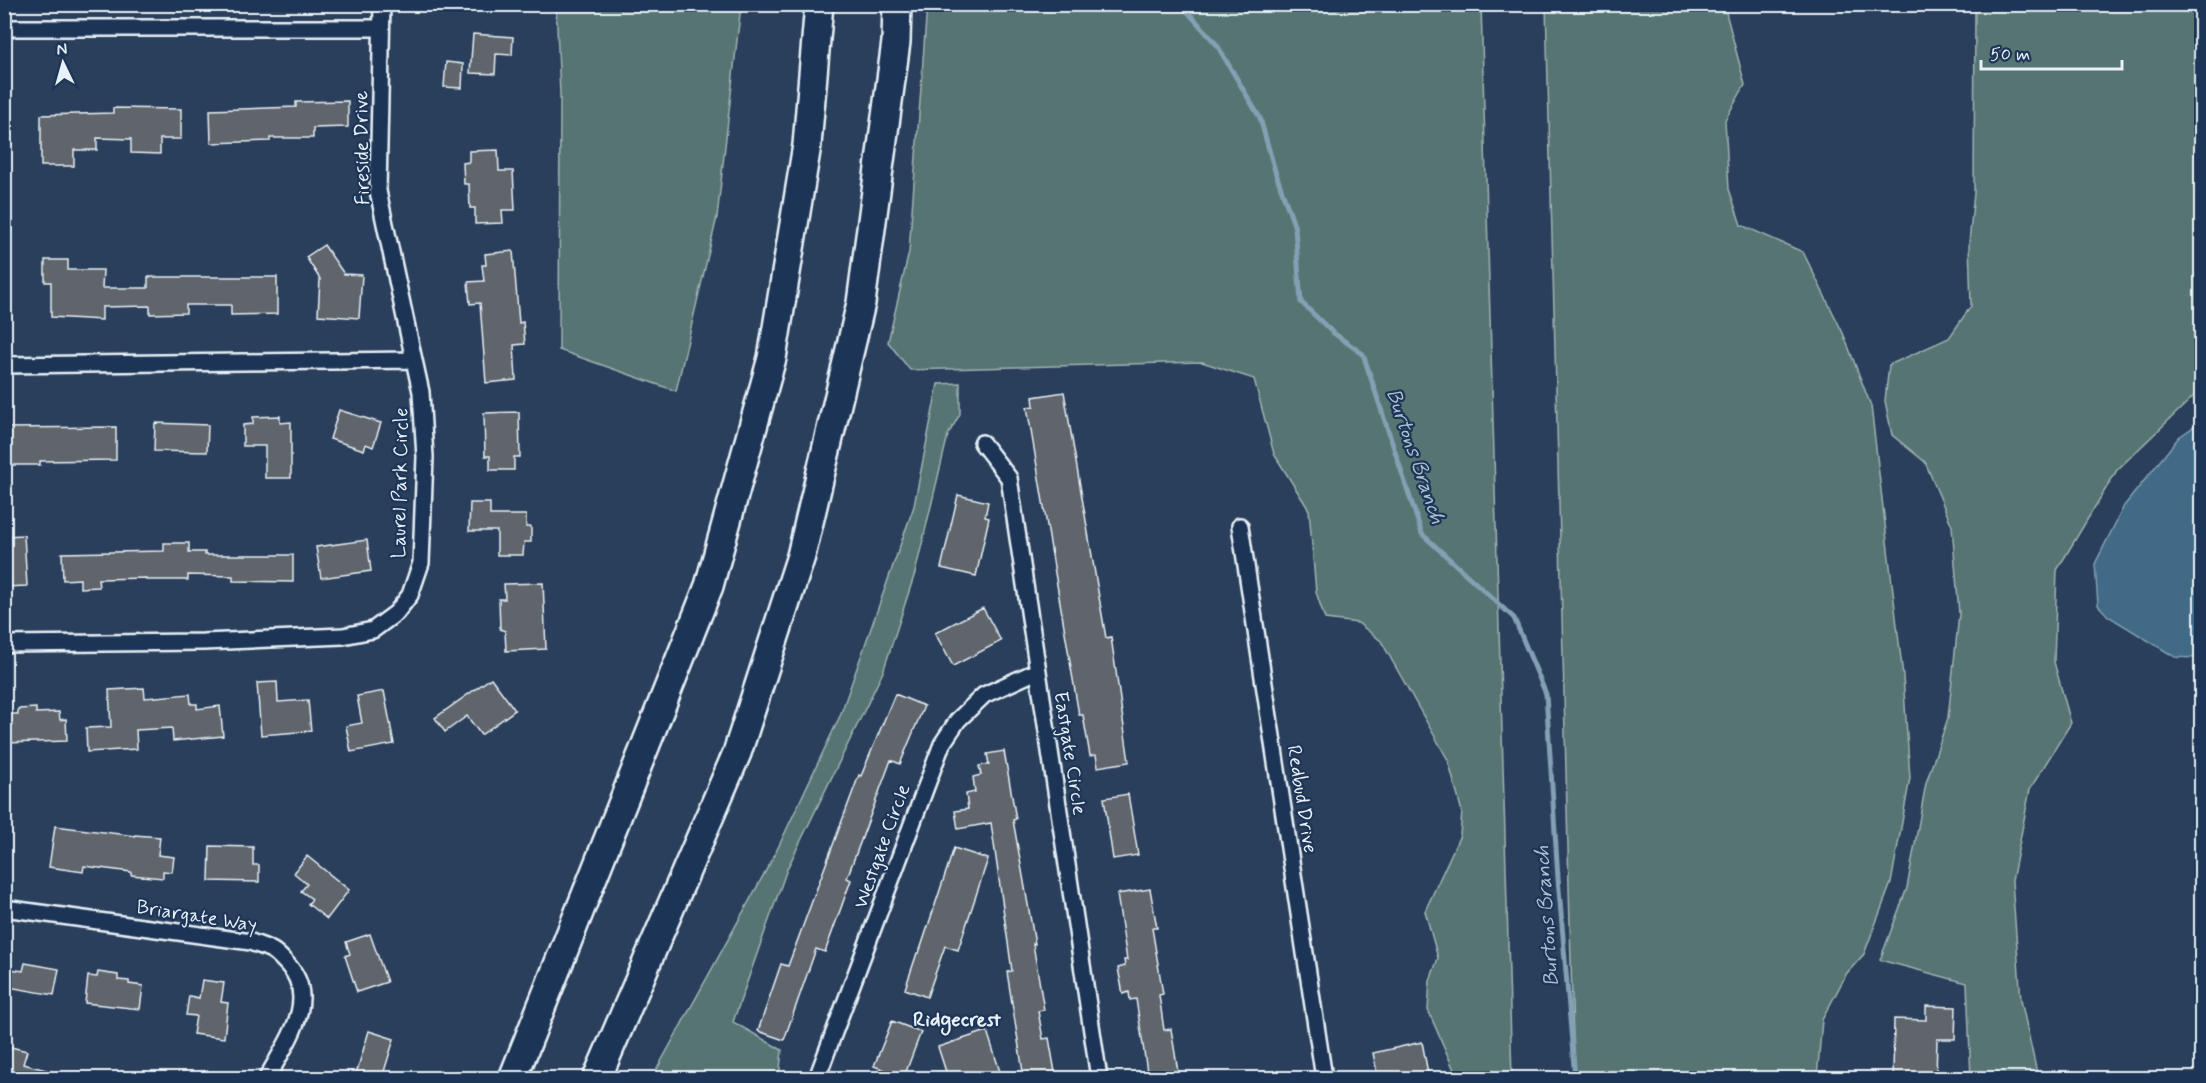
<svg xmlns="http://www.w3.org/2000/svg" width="2206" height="1083" viewBox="0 0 2206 1083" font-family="Mynerve,sans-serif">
<rect width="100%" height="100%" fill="#2a3f5b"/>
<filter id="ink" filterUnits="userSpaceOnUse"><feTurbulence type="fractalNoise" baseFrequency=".0167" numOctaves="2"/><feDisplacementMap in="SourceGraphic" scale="12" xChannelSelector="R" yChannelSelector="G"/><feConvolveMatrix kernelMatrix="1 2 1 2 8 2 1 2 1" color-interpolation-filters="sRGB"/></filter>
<g filter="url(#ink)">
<path fill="#577472" stroke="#a0b2b5" stroke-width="1.5" d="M556,5H741L717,217L676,391L559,350L560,94Z
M927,5H1481L1512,1078H1454V1070L1428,1010L1430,981L1438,958L1425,911L1460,835L1462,812L1448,760L1381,641L1358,623L1325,619L1316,592L1309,510L1274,454L1254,379L1202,362L910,370L888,342L909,252Z
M1546,5H1724L1745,85L1725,120L1729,189L1741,225L1803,252L1843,333L1871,406L1903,676L1910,778L1891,883L1864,954L1847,973L1822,1020L1817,1078H1574Z
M1975,5H2201L2202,349L2195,395L2117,470L2057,570L2054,662L2071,723L2030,789L2012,881L2021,1000L2038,1078H1971L1967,983L1880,960L1907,888L1926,783L1948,718L1959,614L1952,526L1925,462L1892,435L1885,401L1889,365L1949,338L1971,306L1969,243L1974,193Z
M960,383V414L948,435L915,573L883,672L787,869L733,1022L782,1050L779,1078H652L775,854L840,716L914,506L938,384Z"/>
<path fill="#3f6a86" stroke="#83a0b4" stroke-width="1.5" d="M2201,422V654L2194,658L2175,657L2108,616L2098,605L2095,564L2124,506L2179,437Z"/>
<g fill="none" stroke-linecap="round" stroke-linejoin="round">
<path stroke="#83a0b4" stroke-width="5" d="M1181,4L1217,45L1260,118L1275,171L1295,228L1301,302L1332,332L1363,354L1422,534L1514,618L1546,694L1558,878L1575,1078"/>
</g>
<path fill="#5f656b" stroke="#e8f1f8" stroke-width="1.5" d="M473,34L513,37L512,55L496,54L495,74L470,73Z
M446,62L463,64L462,88L444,87Z
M348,101V127L313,128V138H270V141L211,143L210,110L296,107V102Z
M113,108L181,109V139H160V154L131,153V139L97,138V150H74V166H41V115L113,113Z
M498,150L499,171H513L515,210H502L503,223L475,224V208H470L469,184H464L463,163L469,162V151Z
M324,245L344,274L362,275L359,318L318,315L320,279L306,257Z
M513,251L519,323L523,322L525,344L514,345L516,380L486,383L480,303L470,304L468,282L484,281L482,265H486L485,254Z
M45,260H68V270H103L102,288H148V277H277V314L231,315V305H186V313L150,314V306L102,307V320L51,317V282H45Z
M1064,392L1106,638L1111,637L1129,762L1098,767L1096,755L1090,756L1083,715H1079L1027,407L1034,406L1033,397Z
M339,410L381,423L373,447L366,444L364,450L330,439Z
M519,412L520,457H514V470H490V456H485L484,413Z
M280,416V423L291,422V478H265V446H243V425L253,424V417Z
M155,423L208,425L207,452L154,451Z
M116,427V460L40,461V465H4V428Z
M958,495L988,502L985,517L989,518L976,576L941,568Z
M470,503H490V515H526V527H531V542H524L523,555H497V531H469Z
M24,535L27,586L4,587V536Z
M367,540L371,571L321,578L316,547Z
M164,543H189V552H205V555H293V582L233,581V576L188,575V580H146V578L98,579L99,587L80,588V579L63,580L62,553L164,551Z
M543,583L546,649L506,651L505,631L500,629L499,599H505L504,584Z
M983,608L1001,641L953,666L935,633Z
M491,678L515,710L481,735L467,716L445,732L435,718Z
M277,682L278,702L308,700L311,731L261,735L257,683Z
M144,688L145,698L190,694L191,704H197V709L220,706L223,736L173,741L172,728L136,730L137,749L87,752L86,728L111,727L109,690Z
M384,691L394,744L351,752L346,726L362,723L357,696Z
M895,694L924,706L900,764L891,760L847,878L851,880L825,952L816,949L784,1040L758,1031L781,964L788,966L859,775L861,776Z
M36,708V713L59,712L60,720L66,719L67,741L5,743L4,714H18V709Z
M1004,751L1016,819L1013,820L1035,944H1033L1044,1010L1038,1011L1043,1039L1049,1038L1056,1078H1024L1007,972L1012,971L991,823L958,829L955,811L968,809L966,794L975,792L973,777L981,775L979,766L989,764L987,754Z
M1128,794L1138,855L1113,859L1104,798Z
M55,826L135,836V835L160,837L158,855L174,857L172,872L163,871V878L131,875V872L84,866L83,872L49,867Z
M210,846L253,847V865H259V882L209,881Z
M954,848L988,859L958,950L945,946L927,997L905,989L917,953H919Z
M307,856L349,890L327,919L308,904L312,899L301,891L307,884L294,873Z
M1150,889L1157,928H1152L1163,994L1159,995L1164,1030L1171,1029L1179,1078H1148L1136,999L1130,1000L1129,992L1123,994L1118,968L1125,966L1124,960H1127L1117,894Z
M370,934L387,982L357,992L345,956L350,954L346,942Z
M25,963L59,969L54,995L8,987L11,969L23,971Z
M98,972L118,975V980L129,981V984L143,986L140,1009L85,1003L88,976L97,977Z
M202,980L224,983L221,1002L228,1003L224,1038L193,1034L196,1016L186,1015L189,996L199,998Z
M1926,1006L1956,1007L1955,1039H1937L1936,1078H1893L1894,1019L1926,1020Z
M892,1021L921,1032L904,1077L874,1066Z
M369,1031L394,1039L382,1078H370L356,1074Z
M987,1031L1002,1078H948L938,1047Z
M1422,1042L1429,1078H1378L1373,1053Z
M11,1047L27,1051L23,1064L58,1073L57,1078H4V1058L8,1059Z"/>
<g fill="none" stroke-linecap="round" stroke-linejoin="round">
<defs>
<path id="street" d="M382,4L378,191L414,360
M4,28H381
M4,365L414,360L421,392L425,457L421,563L410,595L396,613L373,630L343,636L203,642L4,644
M982,443L1009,478L1099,1078
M1240,526L1324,1078
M4,908L251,942C258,945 266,947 273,951C278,954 282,959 287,964C321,999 285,1044 267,1078
M817,1078L942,744L958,720L984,695L1037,671"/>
<path id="highway" d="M513,1078L709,586L772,358L807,145L819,4
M597,1078L737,753L801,556L861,303L896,42L897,4"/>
</defs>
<use href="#street" stroke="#e8f1f8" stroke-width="20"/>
<use href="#highway" stroke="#e8f1f8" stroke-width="32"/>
<use href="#street" stroke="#1d3557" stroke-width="15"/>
<use href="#highway" stroke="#1d3557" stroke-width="27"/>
</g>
</g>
<g text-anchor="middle" stroke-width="4.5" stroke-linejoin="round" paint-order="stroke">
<g font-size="20" fill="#e8f1f8" stroke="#1d3557">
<text transform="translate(361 148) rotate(-91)" y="7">Fireside Drive</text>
<text transform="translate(399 483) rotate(-89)" y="7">Laurel Park Circle</text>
<text transform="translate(1071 753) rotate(81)" y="7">Eastgate Circle</text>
<text transform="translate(1303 799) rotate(81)" y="7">Redbud Drive</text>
<text transform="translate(881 846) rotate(-70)" y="7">Westgate Circle</text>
<text transform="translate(197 915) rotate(9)" y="7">Briargate Way</text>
</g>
<g font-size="21" font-style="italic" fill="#adc2d0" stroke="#1d3557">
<text transform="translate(1416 456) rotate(71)" y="7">Burtons Branch</text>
<text transform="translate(1546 916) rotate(-94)" y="7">Burtons Branch</text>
</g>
<g font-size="21" font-weight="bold" fill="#e8f1f8" stroke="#1d3557">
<text x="957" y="1026">Ridgecrest</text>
</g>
</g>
<rect width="2206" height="1083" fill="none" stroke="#1d3557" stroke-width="24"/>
<rect x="12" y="12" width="2182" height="1059" fill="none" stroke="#e8f1f8" stroke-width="2" filter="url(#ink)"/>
<g transform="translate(63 63) rotate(355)" stroke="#1d3557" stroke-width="4.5" paint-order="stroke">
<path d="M0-4.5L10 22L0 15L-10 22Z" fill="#e8f1f8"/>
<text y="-9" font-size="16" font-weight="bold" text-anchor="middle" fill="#e8f1f8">N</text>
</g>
<path d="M1981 60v9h141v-9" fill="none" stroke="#e8f1f8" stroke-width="3"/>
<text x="1990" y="60" font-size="18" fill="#e8f1f8" stroke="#1d3557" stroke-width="4.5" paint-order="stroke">50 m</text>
</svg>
